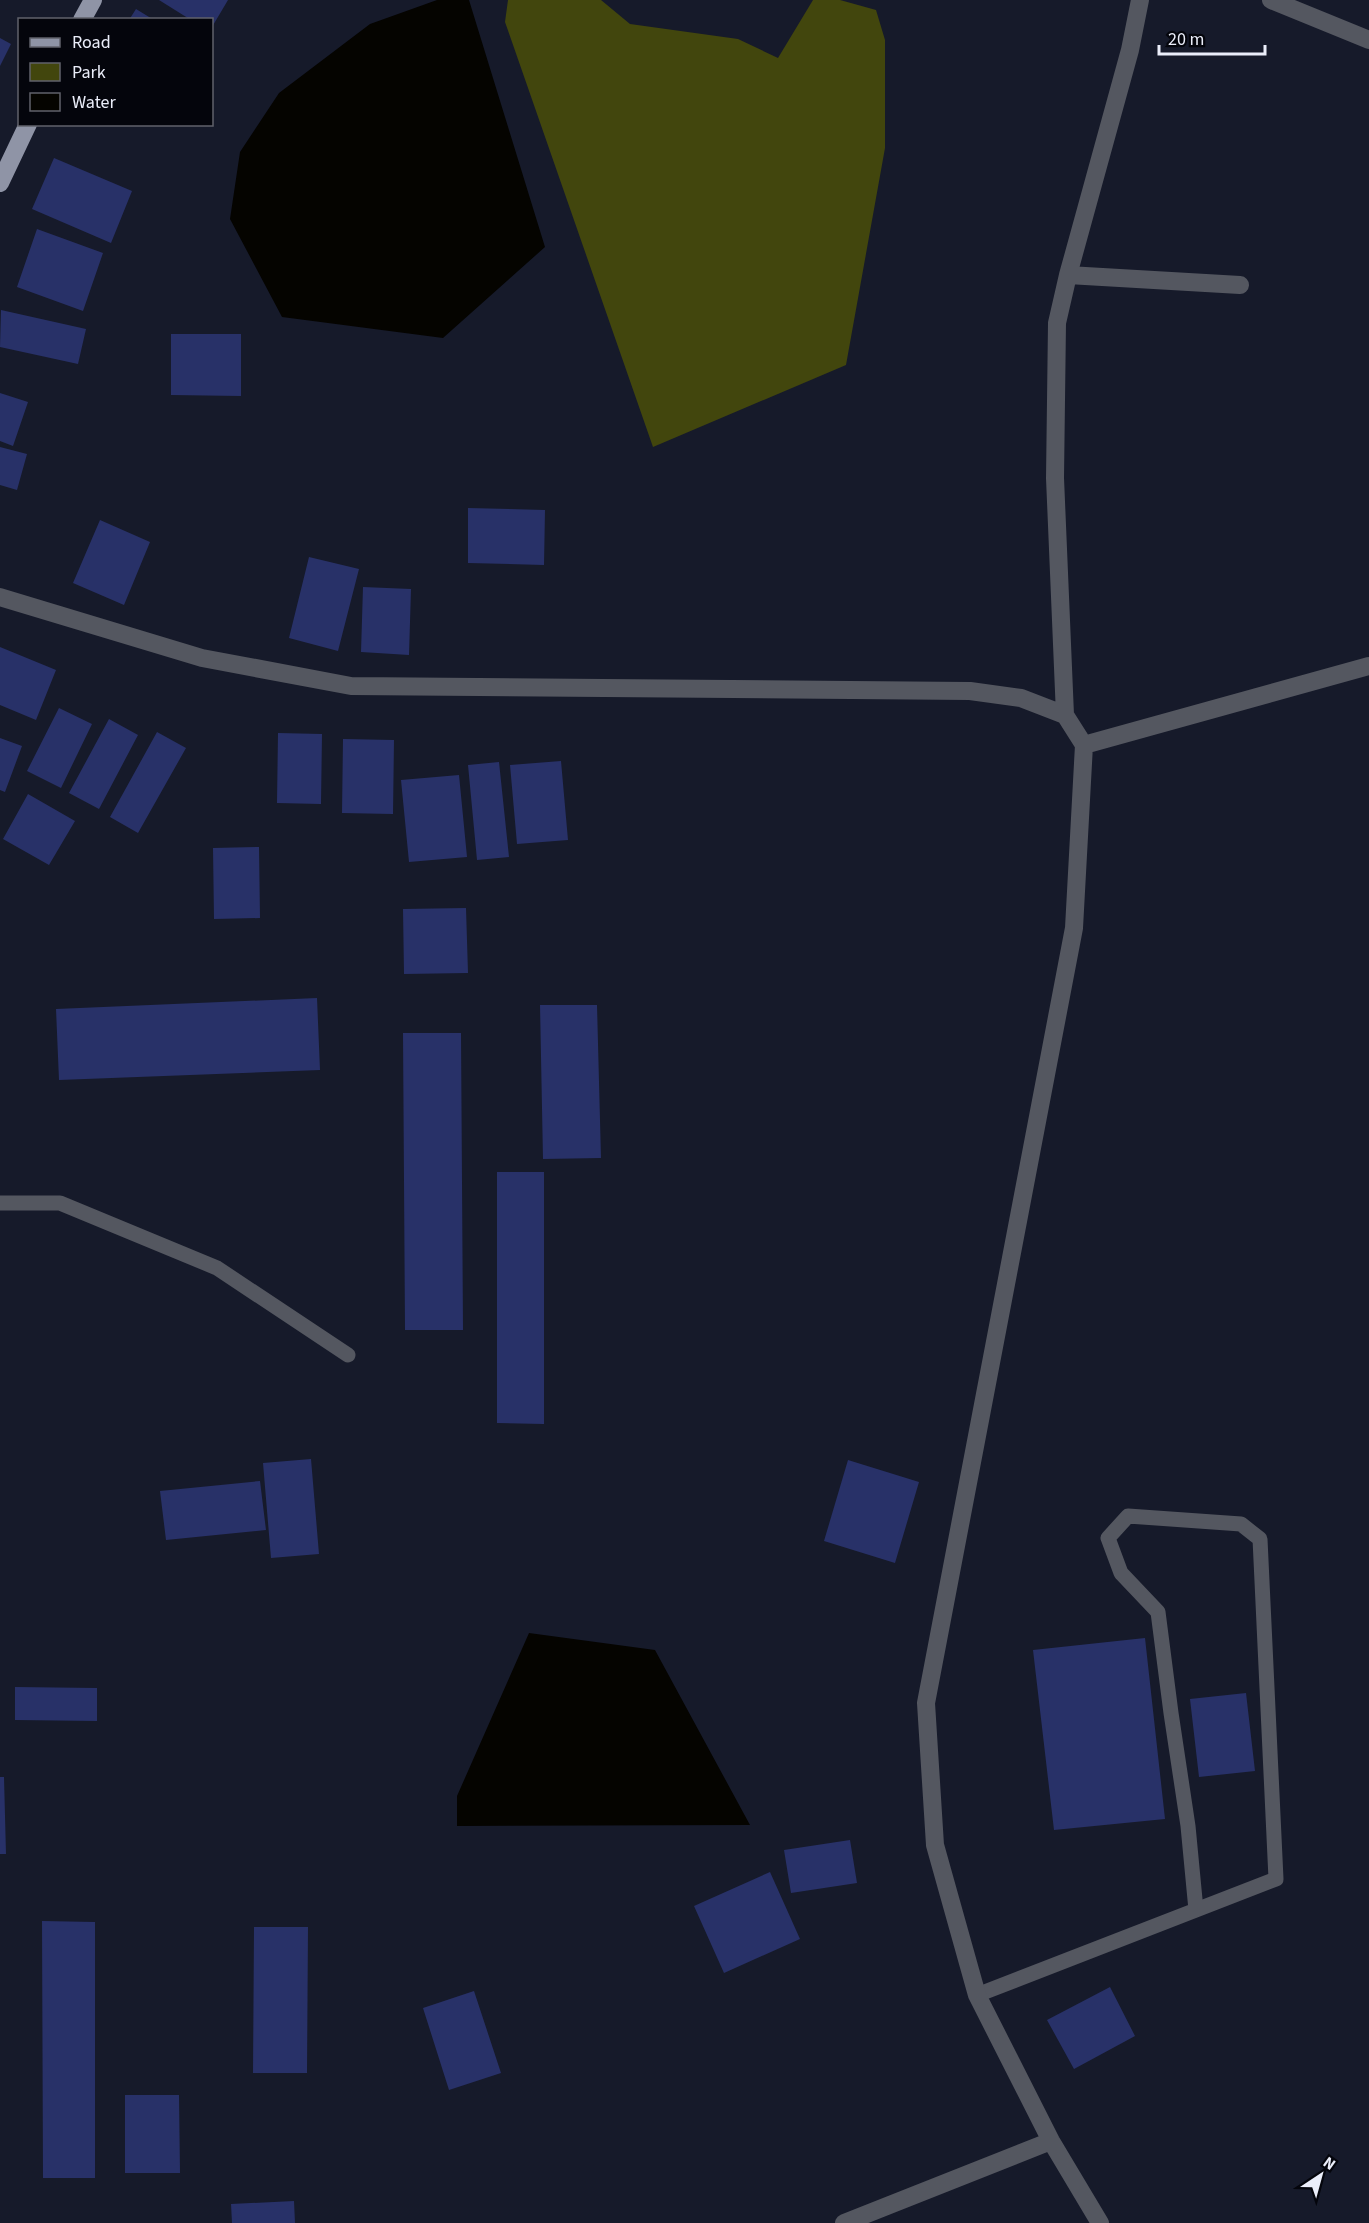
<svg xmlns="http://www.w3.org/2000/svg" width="1369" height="2223" viewBox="0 0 1369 2223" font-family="'Source Sans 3',sans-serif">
<rect width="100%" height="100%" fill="#161a2a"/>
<path fill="#42460d" d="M508,0H601L630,24L738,39L778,58L813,0H840L876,10L885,40V148L846,365L653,447L505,22Z"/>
<path fill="#050400" d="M437,0H469L545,247L443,338L282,317L230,219L240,152L279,93L370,24Z
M529,1633L655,1650L750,1825L457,1826V1796Z"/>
<path fill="#283168" d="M159,0H228L212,27V20H191Z
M136,9L154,20H129Z
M0,38L11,44L0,66Z
M54,158L132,191L111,243L32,209Z
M37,229L103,253L83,311L17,287Z
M1,310L86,329L78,364L0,347Z
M171,334H241V396L171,395Z
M0,393L28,402L13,446L0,441Z
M0,447L27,454L17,490L0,485Z
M468,508L545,510L544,565L468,563Z
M100,520L150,542L124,605L73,583Z
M309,557L359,569L338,651L289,638Z
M363,587L411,589L409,655L361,652Z
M0,647L56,670L36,720L0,705Z
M59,708L92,724L61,788L27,771Z
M109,719L138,735L99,809L69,793Z
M157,732L186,748L138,833L110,817Z
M278,733L322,734L321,804L277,803Z
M0,738L22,746L5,792L0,790Z
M343,739L394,740L393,814L342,813Z
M561,761L568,840L517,844L510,765Z
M499,762L509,857L477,860L468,765Z
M459,775L467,857L409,862L401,780Z
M28,794L75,821L49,865L3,839Z
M259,847L260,918L214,919L213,848Z
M466,908L468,973L404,974L403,909Z
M317,998L320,1070L59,1080L56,1009Z
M540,1005H597L601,1158L543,1159Z
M403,1033H461L463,1330H405Z
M497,1172H544V1424L497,1423Z
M311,1459L319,1554L271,1558L263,1463Z
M848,1460L919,1482L895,1563L824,1541Z
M260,1481L266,1530L166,1540L160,1491Z
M1145,1638L1165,1819L1054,1830L1033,1650Z
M15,1687L97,1688V1721L15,1720Z
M1246,1693L1255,1771L1199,1777L1190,1699Z
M0,1777H4L6,1854H0Z
M850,1840L857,1883L791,1893L784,1850Z
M770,1872L800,1939L724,1973L694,1906Z
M42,1921L95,1922V2178H43Z
M254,1927H308L307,2073H253Z
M1110,1987L1135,2036L1074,2069L1047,2020Z
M474,1991L501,2073L449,2090L423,2008Z
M125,2095H179L180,2173H125Z
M294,2201L295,2223H232L231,2204Z"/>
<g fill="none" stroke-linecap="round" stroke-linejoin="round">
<path stroke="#545760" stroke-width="15" d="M0,1203H60L217,1268L348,1355
M977,1995L1276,1879L1260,1539L1241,1524L1128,1516L1108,1538L1121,1573L1158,1612L1171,1713L1188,1826L1196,1910"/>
<path stroke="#545760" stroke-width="18" d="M1271,0L1369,40
M1068,275L1240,285
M0,597L202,658L351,686L970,691L1021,698L1065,715L1084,745L1074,928L926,1703L935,1845L977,1995L1051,2141L1100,2223
M1065,715L1055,478L1057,323L1068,275L1130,50L1140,0
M1084,745L1369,666
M844,2223L1051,2141"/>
<path stroke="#8f94a6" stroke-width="18" d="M82,20L93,0
M0,183L28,124"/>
</g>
<rect x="18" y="18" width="195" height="108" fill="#04050c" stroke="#60626b" stroke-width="1.5"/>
<rect x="30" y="38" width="30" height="9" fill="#8f94a6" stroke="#60626b" stroke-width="1.5"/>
<text x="72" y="48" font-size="18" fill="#ebeefa">Road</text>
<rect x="30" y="63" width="30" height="18" fill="#42460d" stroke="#60626b" stroke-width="1.5"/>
<text x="72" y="78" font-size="18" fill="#ebeefa">Park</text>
<rect x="30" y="93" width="30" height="18" fill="#050400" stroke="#60626b" stroke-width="1.5"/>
<text x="72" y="108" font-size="18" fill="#ebeefa">Water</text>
<g transform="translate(1321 2175) rotate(36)" stroke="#04050c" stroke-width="4.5" paint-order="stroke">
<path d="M0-4.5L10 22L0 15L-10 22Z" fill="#ebeefa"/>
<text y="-9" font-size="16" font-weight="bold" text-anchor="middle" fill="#ebeefa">N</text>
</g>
<path d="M1159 45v9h106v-9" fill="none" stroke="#ebeefa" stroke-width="3"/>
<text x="1168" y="45" font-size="18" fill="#ebeefa" stroke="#04050c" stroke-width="4.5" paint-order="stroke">20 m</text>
</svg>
